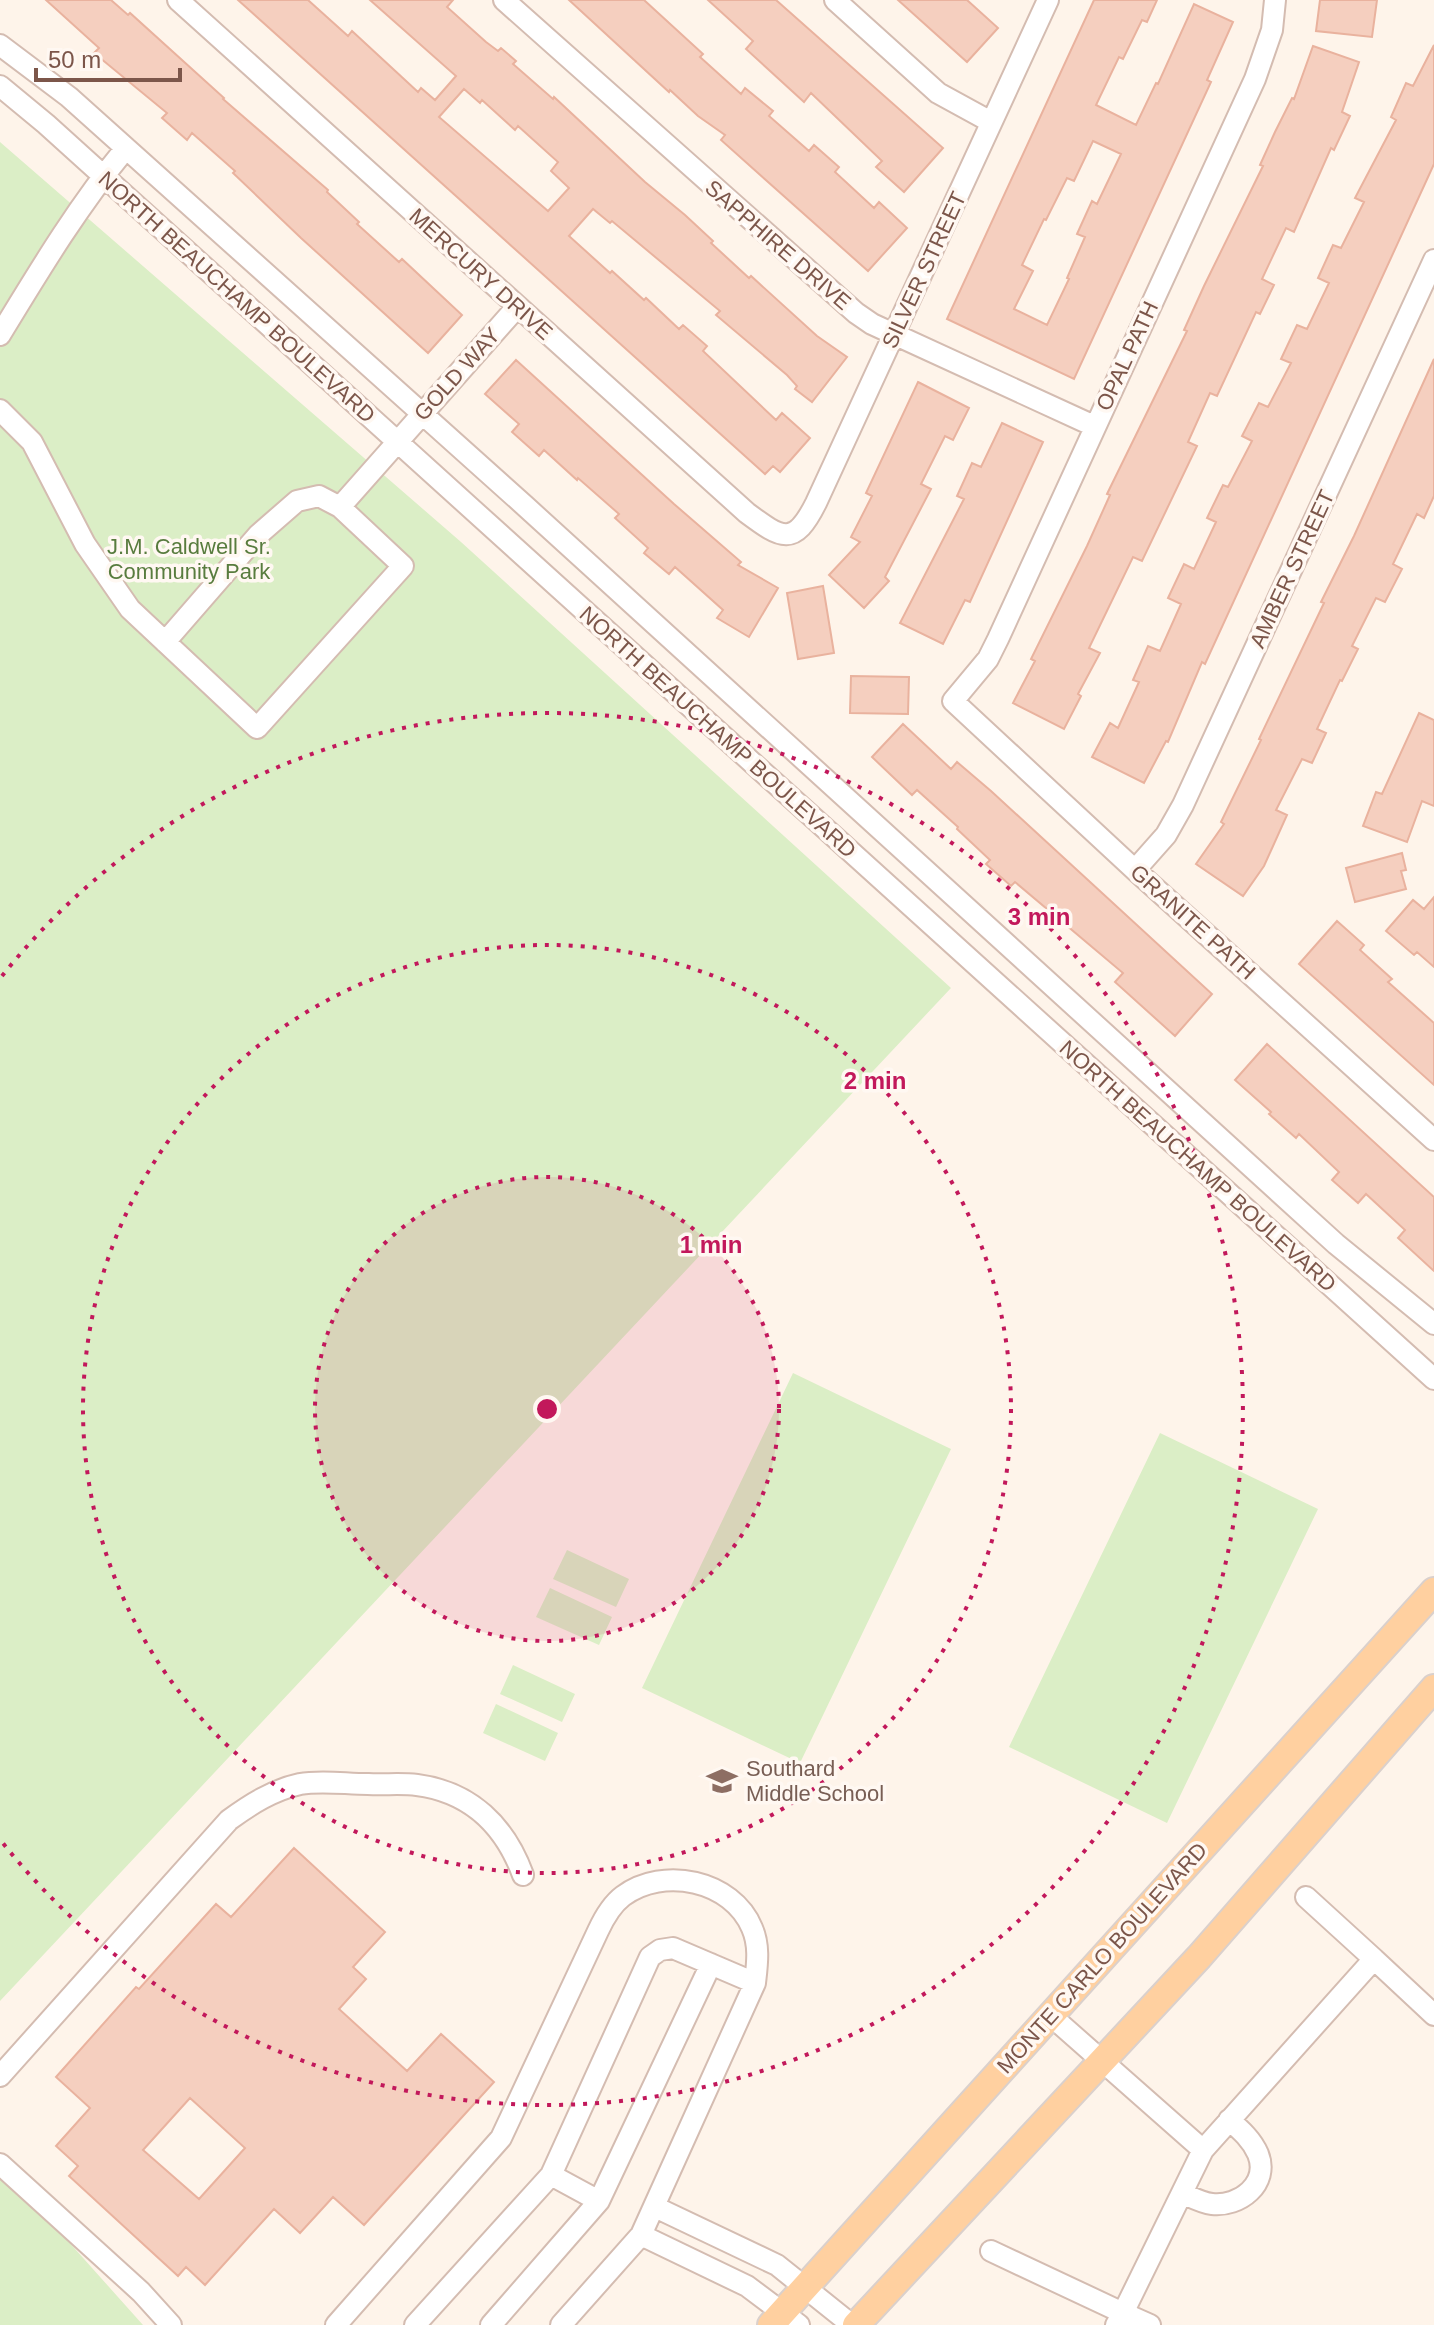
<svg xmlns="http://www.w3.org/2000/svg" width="1434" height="2325" font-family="Helvetica,sans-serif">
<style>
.green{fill:#dbeec6}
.building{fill:#f5cfbf;stroke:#e9b29e;stroke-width:2;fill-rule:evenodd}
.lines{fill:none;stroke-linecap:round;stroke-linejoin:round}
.minor-casing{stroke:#d4bcb1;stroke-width:24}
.major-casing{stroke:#dad0cc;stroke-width:30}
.minor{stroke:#fff;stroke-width:20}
.major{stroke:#ffd0a0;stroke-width:26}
.ring{fill:none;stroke:#c2185b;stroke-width:4;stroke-dasharray:4 8}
.labels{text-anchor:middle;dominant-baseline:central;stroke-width:7;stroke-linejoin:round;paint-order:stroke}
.street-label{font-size:22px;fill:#7c564a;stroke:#fff8f2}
.park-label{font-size:22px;fill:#587c3e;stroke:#fff8f2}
.education-label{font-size:22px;fill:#785e54;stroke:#fff8f2;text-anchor:start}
.centre{fill:#c2185b;stroke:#fff8f2;stroke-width:4}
.ring-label{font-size:24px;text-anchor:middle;font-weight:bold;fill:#c2185b;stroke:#fff8f2;stroke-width:7;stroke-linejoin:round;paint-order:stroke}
</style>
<rect width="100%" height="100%" fill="#fef4ea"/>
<path class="green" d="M 0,142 L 461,542 L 951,988 L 0,2001 Z
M 793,1373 L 951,1449 L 800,1763 L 642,1688 Z
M 1160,1433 L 1318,1509 L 1167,1823 L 1009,1747 Z
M 567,1550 L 629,1579 L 616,1607 L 553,1579 Z
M 550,1588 L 612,1617 L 599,1645 L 536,1617 Z
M 513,1665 L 575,1694 L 562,1722 L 500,1694 Z
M 496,1704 L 558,1733 L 545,1761 L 483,1733 Z
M 0,2165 L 143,2325 L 0,2325 Z"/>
<path class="building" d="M 46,0 L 111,0 L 128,15 L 130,13 L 224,98 L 223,99 L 328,190 L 327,192 L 359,222 L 357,224 L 399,262 L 402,259 L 462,315 L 428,353 L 301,238 L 233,173 L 235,171 L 192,133 L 187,140 L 162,118 L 167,113 L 94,53 L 99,48 Z
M 238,0 L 308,0 L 348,36 L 352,31 L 418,92 L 421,88 L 435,100 L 456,76 L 370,0 L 453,0 L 447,7 L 486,42 L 498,51 L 501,48 L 516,61 L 513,64 L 553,99 L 554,97 L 645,182 L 685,215 L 713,241 L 711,243 L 749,278 L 751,276 L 817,336 L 847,357 L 812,402 L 795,389 L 797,386 L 787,375 L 716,315 L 720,311 L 612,221 L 610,223 L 593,209 L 569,236 L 610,273 L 612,271 L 644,300 L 646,298 L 679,329 L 683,325 L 707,346 L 703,351 L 776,420 L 782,413 L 810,438 L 780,472 L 773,466 L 765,474 ZM 464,89 L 480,103 L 482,100 L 515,130 L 518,126 L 558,162 L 551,171 L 569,188 L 548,211 L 439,117 Z
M 569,0 L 644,0 L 703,54 L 700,57 L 741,94 L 745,88 L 773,111 L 769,116 L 809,151 L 814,145 L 839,167 L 835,172 L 874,208 L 879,202 L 907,228 L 868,271 L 721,140 L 725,135 L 698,116 L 670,90 L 669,92 Z
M 708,0 L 776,0 L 943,148 L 904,192 L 876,167 L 882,161 L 811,93 L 804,102 L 746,49 L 753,41 Z
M 898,0 L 967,0 L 998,28 L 967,62 Z
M 1094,0 L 1157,0 L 1147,22 L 1142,20 L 1123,59 L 1119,57 L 1096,105 L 1136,125 L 1156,83 L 1158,84 L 1194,4 L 1233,22 L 1207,80 L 1211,82 L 1074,379 L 947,319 ZM 1093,141 L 1121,154 L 1097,204 L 1092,201 L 1077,234 L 1085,237 L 1067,278 L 1069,279 L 1047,325 L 1014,309 L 1033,271 L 1022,265 L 1044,219 L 1046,220 L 1067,178 L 1074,181 Z
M 1320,0 L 1377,0 L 1372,37 L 1316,31 Z
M 1434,45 L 1434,164 L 1205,664 L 1202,662 L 1168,742 L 1166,741 L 1144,783 L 1092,757 L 1110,723 L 1118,728 L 1139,682 L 1133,680 L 1148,646 L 1160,651 L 1181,604 L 1168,598 L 1184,564 L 1194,569 L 1216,522 L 1207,518 L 1223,485 L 1228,487 L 1252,441 L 1242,436 L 1259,403 L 1268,407 L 1291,363 L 1281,359 L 1297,325 L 1307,329 L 1329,283 L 1318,278 L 1333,245 L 1341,248 L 1364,202 L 1355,198 L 1396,120 L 1391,117 L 1406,83 L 1413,86 Z
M 1313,46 L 1359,62 L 1342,112 L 1350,116 L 1334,150 L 1331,148 L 1294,232 L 1286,228 L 1262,279 L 1274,285 L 1260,314 L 1256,312 L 1217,396 L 1210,393 L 1188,442 L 1197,446 L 1142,561 L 1133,557 L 1089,648 L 1100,653 L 1078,694 L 1081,696 L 1064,729 L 1013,703 L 1035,661 L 1031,659 L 1087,546 L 1110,495 L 1107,494 L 1187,331 L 1184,330 L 1204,286 L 1263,166 L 1260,165 L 1275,132 L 1292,98 L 1294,99 Z
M 1434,359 L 1434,496 L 1424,518 L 1417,514 L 1393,564 L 1402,569 L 1385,602 L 1376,598 L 1352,646 L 1358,649 L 1342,681 L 1340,680 L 1317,729 L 1326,733 L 1312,763 L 1302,759 L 1276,810 L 1287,815 L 1264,866 L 1243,896 L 1196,864 L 1224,824 L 1221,822 L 1261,740 L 1259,739 L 1324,603 L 1321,602 L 1354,536 Z
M 516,360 L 674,504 L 741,562 L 738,565 L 778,588 L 749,637 L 717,618 L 723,610 L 675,567 L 669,574 L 644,553 L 648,548 L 615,518 L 619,514 L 578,478 L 577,480 L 544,450 L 539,456 L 512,432 L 519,424 L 485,394 Z
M 918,382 L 969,408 L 953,440 L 945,436 L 921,484 L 931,489 L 885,577 L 889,581 L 864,608 L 829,575 L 860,542 L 851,537 L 872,496 L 866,493 Z
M 1002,423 L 1043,442 L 970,602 L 965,600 L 943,644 L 900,623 L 964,499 L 957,496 L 972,463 L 981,467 Z
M 823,586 L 834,653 L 798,659 L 787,593 Z
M 851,676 L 909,677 L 908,714 L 850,713 Z
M 1419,713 L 1434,720 L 1434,806 L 1422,801 L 1407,842 L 1363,826 L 1376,792 L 1382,794 Z
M 903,724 L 951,769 L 957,762 L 991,791 L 1212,994 L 1175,1036 L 1115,982 L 1123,973 L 1015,882 L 1011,886 L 986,864 L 990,860 L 957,829 L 958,827 L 917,790 L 912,795 L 872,757 Z
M 1402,853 L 1406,870 L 1401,871 L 1406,889 L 1355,902 L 1346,868 Z
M 1434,897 L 1434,967 L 1417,952 L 1414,955 L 1386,931 L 1413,900 L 1424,909 Z
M 1337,921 L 1364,945 L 1360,950 L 1392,979 L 1388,982 L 1434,1023 L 1434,1085 L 1299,964 Z
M 1267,1044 L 1434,1197 L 1434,1271 L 1398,1238 L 1405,1230 L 1366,1194 L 1358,1203 L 1332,1180 L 1339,1172 L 1299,1134 L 1296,1138 L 1269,1114 L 1271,1112 L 1235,1080 Z
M 294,1848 L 385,1932 L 353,1967 L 366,1979 L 339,2009 L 407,2071 L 441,2034 L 494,2082 L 364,2225 L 333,2197 L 300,2233 L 274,2209 L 205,2285 L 186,2267 L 178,2276 L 69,2176 L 78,2166 L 56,2146 L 90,2108 L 56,2077 L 136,1987 L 139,1989 L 216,1904 L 231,1917 ZM 190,2098 L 245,2148 L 199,2199 L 143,2150 Z"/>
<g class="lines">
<g class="minor-casing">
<path id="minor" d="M 178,0 L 747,513 C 782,539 794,547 816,503 L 1048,0
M 504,0 L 856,313 L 872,324 L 1094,426
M 835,0 L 938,93 L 991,122
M 1275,0 L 1272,30 L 1255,79 L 998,639 L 988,659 L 953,701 L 1135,870 L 1434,1140
M 0,45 L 69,97 L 524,505 L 1336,1244 L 1434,1324
M 0,86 L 46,124 L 1434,1379
M 0,335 C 39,271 78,206 126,148
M 0,410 L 32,442 L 85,544 L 130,609 L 257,728 L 403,566 L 340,507 L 517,307
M 165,642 L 258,535 L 297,501 L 319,496 L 340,507
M 1135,870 L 1166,835 L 1183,805 L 1434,260
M 1306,1897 L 1374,1959
M 1050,2015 L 1203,2150
M 0,2076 L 229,1820 C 251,1804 273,1790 300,1784 C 321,1780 346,1784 368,1784 C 384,1785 401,1783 417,1785 C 471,1792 505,1826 523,1875
M 0,2164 L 141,2292 L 171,2325
M 551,2175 L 599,2201
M 1182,2193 C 1191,2197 1202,2203 1212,2204 C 1239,2207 1270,2184 1258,2154 C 1252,2140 1241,2130 1229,2120
M 655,2207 L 777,2265 L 852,2325
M 641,2235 L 747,2286 L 799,2325
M 991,2251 L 1123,2313 L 1116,2325
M 336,2325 L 501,2138 L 598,1931 C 604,1918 611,1905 623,1896 C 663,1866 732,1880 752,1928 C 760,1946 757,1965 755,1983 L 641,2235 L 561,2325
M 415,2325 L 551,2175 L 650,1957 L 660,1950 L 673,1948 L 755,1983
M 491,2325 L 599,2201 L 711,1964
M 1150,2325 L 1123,2313 L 1203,2150 L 1374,1959 L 1434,2015"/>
</g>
<g class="major-casing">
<path id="major" d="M 771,2325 L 1434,1591
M 856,2325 L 1199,1957 L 1434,1688"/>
</g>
<use href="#minor" class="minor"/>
<use href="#major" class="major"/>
</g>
<circle cx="547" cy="1409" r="232" fill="#c2185b" fill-opacity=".12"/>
<g class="ring">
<circle cx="547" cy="1409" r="232"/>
<circle cx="547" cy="1409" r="464"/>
<path d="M2 976A696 696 0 1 1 2 1842"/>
</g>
<defs>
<g id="school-bare" transform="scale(2.4)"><path d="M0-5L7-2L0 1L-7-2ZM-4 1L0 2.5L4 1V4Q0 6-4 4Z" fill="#8d6e63" stroke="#fff8f2" stroke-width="2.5" paint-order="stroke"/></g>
</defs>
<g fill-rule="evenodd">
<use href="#school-bare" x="722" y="1781"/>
</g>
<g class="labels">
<g class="street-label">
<text transform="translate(778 245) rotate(41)">SAPPHIRE DRIVE</text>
<text transform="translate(924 270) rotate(-65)">SILVER STREET</text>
<text transform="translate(481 274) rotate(42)">MERCURY DRIVE</text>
<text transform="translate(237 297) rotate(42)">NORTH BEAUCHAMP BOULEVARD</text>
<text transform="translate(1127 356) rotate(-65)">OPAL PATH</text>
<text transform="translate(457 374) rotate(-48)">GOLD WAY</text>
<text transform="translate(1292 569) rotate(-65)">AMBER STREET</text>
<text transform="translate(718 732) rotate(42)">NORTH BEAUCHAMP BOULEVARD</text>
<text transform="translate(1193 922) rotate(42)">GRANITE PATH</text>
<text transform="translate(1198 1166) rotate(42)">NORTH BEAUCHAMP BOULEVARD</text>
<text transform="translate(1102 1958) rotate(-48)">MONTE CARLO BOULEVARD</text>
</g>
<g class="park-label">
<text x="189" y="546">J.M. Caldwell Sr.<tspan x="189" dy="25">Community Park</tspan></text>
</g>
<g class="education-label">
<text x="746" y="1768">Southard<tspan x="746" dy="25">Middle School</tspan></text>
</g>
</g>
<circle cx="547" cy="1409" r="12" class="centre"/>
<g class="ring-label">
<text x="1039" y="925">3 min</text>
<text x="875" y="1089">2 min</text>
<text x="711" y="1253">1 min</text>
</g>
<path d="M36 68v12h144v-12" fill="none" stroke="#7c564a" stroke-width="4"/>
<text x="48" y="68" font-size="24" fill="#7c564a" stroke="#fff8f2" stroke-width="6" paint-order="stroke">50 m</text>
</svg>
